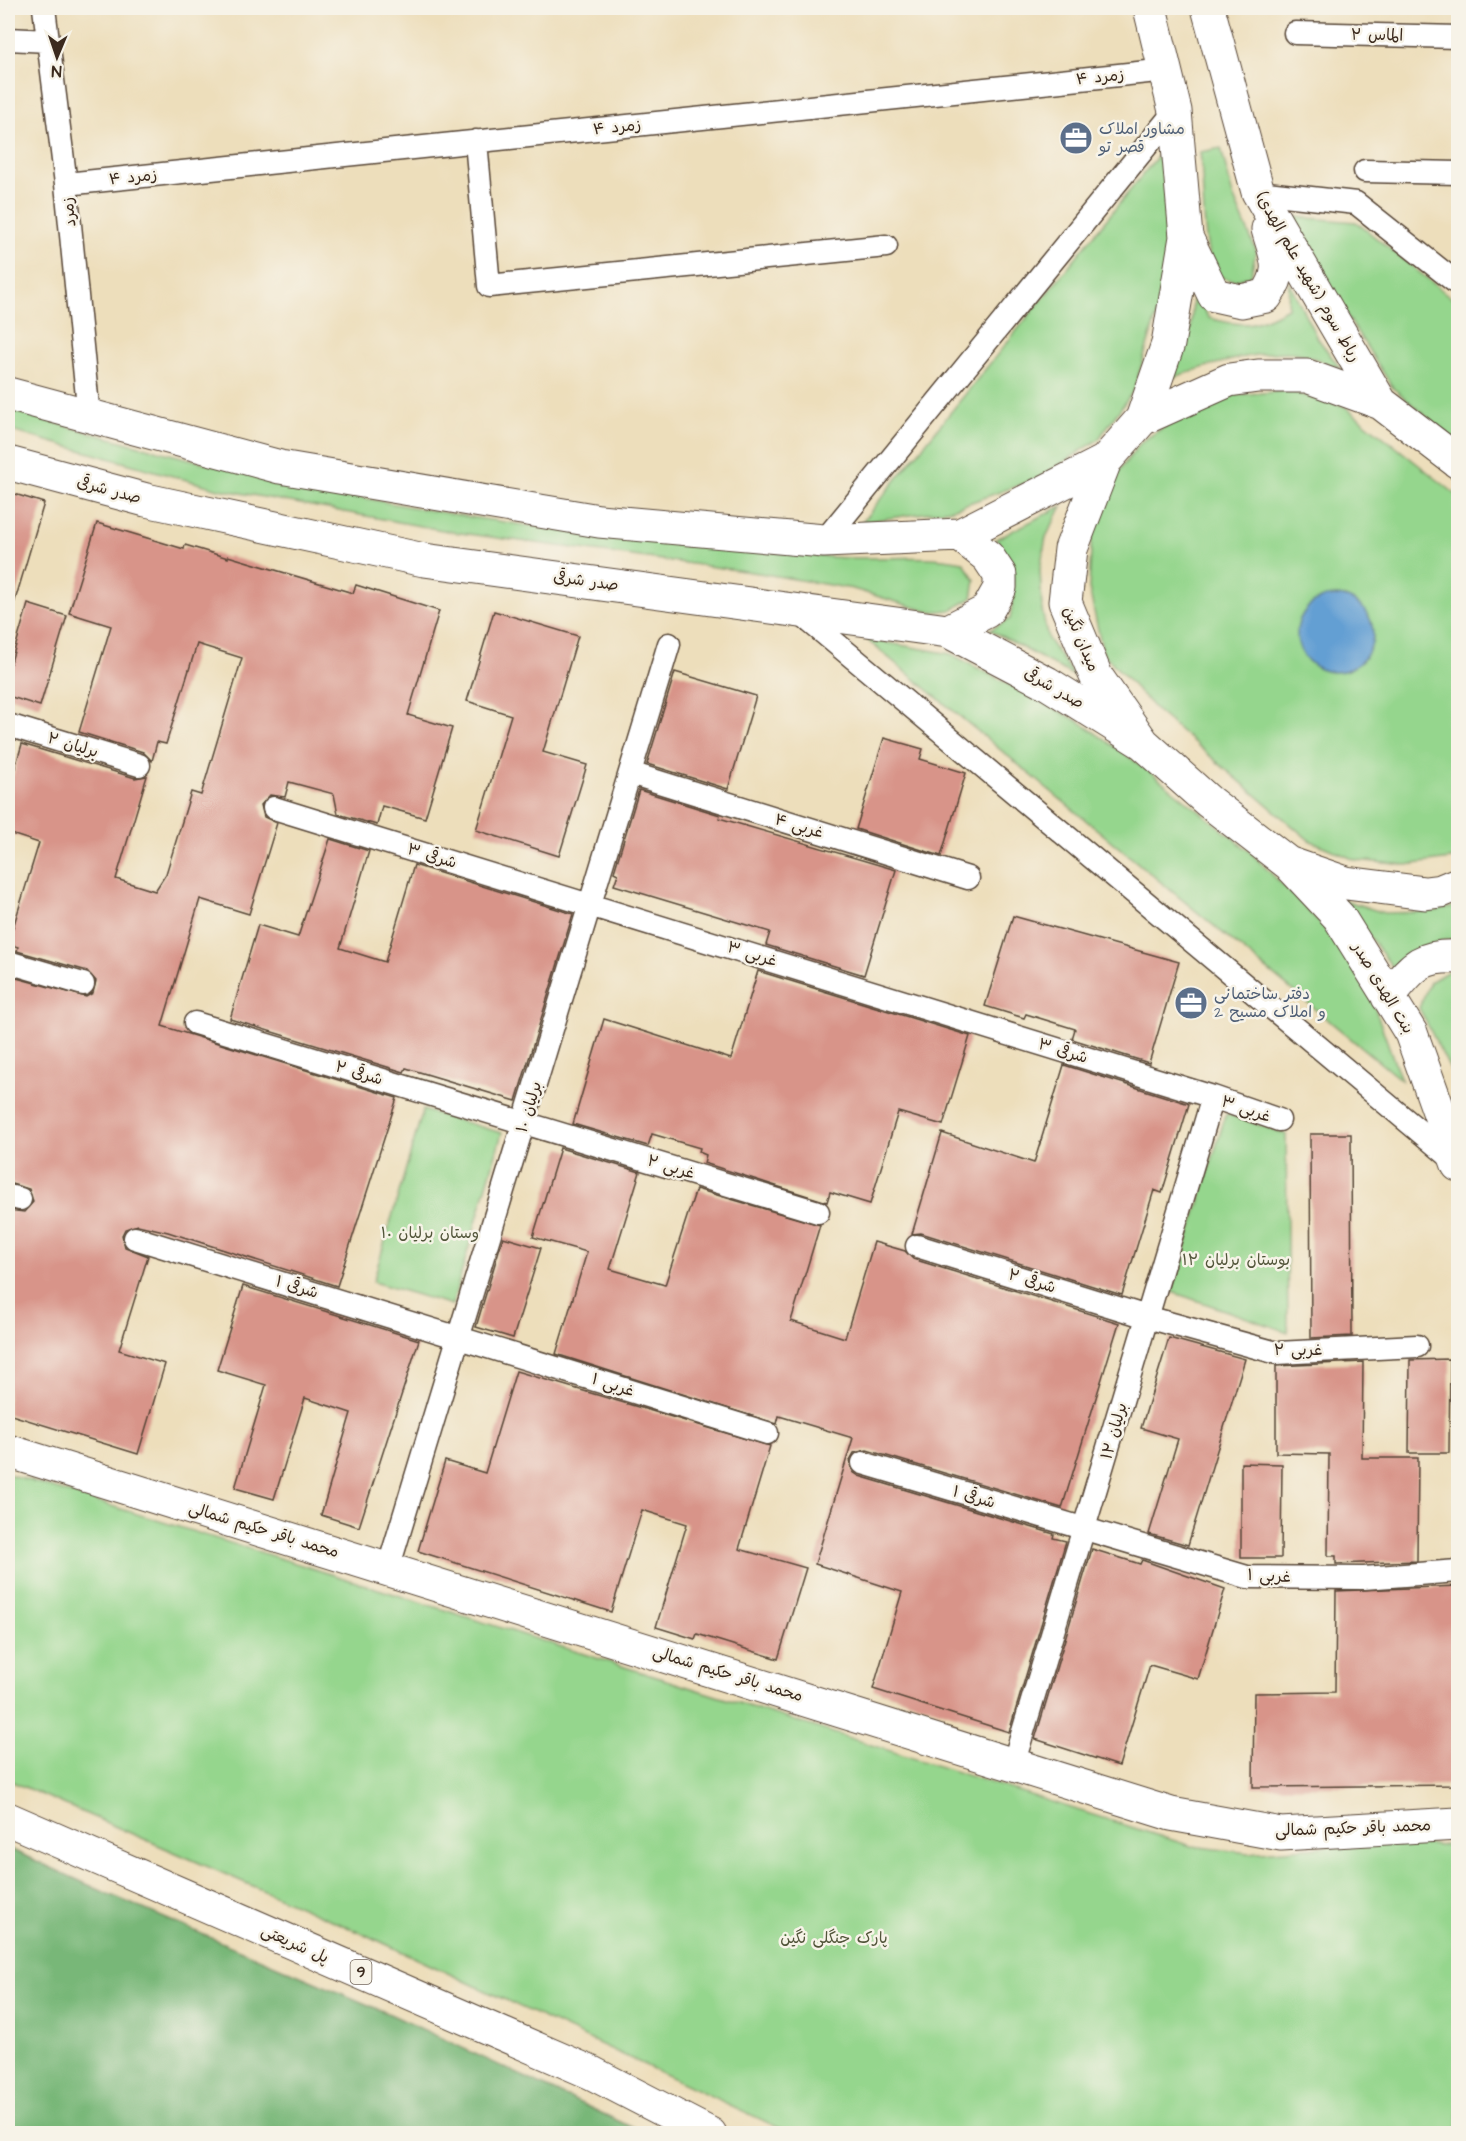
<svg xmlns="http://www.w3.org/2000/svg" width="1466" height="2141" font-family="'Architects Daughter','Playpen Sans Arabic',sans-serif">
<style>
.green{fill:#95d68d;stroke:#688056;stroke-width:1.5;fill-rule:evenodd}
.forest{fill:#78b778;stroke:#5a704b;stroke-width:1.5}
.water{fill:#649fd3;stroke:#506478;stroke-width:1.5}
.building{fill:#d89489}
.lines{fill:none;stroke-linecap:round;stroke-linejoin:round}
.street-casing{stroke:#564536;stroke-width:25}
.secondary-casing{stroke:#564536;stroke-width:35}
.primary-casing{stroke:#564536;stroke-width:35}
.street{stroke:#fff;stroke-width:22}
.secondary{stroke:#fff;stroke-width:33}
.primary{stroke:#fff;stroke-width:33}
.labels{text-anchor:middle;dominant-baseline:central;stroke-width:5;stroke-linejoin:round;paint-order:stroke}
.shield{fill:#f7f3e8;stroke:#73665b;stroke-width:1.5}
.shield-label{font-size:15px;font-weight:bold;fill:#3b2a1e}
.street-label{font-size:16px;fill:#3b2a1e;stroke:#f7f3e8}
.service-label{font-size:16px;fill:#4e5e75;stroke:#f7f3e8;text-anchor:start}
.park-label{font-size:16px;fill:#52553a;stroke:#f7f3e8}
</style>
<rect width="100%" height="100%" fill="#f7f3e8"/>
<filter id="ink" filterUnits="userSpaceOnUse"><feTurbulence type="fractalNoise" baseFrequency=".0167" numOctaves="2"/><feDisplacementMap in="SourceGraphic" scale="12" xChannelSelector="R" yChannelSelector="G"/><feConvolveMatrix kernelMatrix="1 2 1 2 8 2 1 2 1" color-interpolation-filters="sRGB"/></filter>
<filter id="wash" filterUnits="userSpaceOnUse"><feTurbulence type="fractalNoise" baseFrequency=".008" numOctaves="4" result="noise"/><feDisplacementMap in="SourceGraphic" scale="24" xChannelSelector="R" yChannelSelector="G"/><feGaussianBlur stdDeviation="1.35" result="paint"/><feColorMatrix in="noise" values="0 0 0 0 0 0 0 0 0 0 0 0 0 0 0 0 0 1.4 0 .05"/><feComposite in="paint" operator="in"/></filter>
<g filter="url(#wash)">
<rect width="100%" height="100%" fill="#eddebb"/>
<path class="green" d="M 1165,147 L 1169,237 L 1159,307 L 1134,390 L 1098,440 L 1039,478 L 952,509 L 862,522 Z
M 1221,148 L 1233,196 L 1256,250 L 1251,275 C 1237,283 1229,280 1214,275 C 1201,236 1205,193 1200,152 Z
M 1283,216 L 1356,222 L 1458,303 L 1458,443 L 1393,388 Z
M 1289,282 L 1316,336 L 1341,369 C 1329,364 1315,358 1302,354 C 1269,346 1203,367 1171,378 C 1191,343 1192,331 1193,291 L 1209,318 C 1245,328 1256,326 1288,308 Z
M 1287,391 L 1344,406 L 1458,496 L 1458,858 L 1406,865 L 1355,860 L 1309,840 L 1157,711 L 1103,653 L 1089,588 L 1092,532 L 1116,475 L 1141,442 L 1193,408 L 1234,395 ZM 1333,596 L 1346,597 L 1373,636 C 1369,660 1354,672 1330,672 L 1310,606 Z
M 8,409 C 189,463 377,508 565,530 C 654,540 743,550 832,557 C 876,561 920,553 963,562 L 975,580 L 972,598 L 951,610 L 930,612 L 853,589 L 759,573 L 453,532 L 219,489 L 8,430 Z
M 1062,506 L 1046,537 L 1040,569 L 1042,610 L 1048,639 L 1074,676 L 990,630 L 1010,619 C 1016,588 1016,565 996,539 Z
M 866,639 L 951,654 L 1080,722 L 1154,775 L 1249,851 L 1323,926 L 1368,989 L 1401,1080 Z
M 1341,899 L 1384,913 L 1430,912 L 1458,906 L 1458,938 C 1432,941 1413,951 1393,968 Z
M 1450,970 L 1458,974 L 1458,1085 L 1419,1008 L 1430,982 Z
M 423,1110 L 502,1133 L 452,1305 L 373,1282 Z
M 1226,1114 L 1286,1134 L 1288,1332 L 1172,1292 Z
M 8,1474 L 353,1581 L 1191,1846 L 1249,1853 L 1352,1844 L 1458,1845 L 1458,2133 L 790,2133 L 375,1939 L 8,1780 Z"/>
<path class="forest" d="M 8,1848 L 106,1893 L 392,2015 L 644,2133 L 8,2133 Z"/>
<path class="water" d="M1297 634a38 38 0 1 1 76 0a38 38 0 1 1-76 0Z"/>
<g id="blocks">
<path class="building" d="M 8,492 L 44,503 L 14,604 L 8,603 Z
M 97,523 L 184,549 L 185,545 L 228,558 L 228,556 L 353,593 L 356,585 L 439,611 L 408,715 L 452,728 L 425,818 L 382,806 L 377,825 L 338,814 L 334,794 L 289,782 L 285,797 L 270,795 L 261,805 L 264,817 L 277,823 L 249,914 L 200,899 L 162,1026 L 397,1098 L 337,1286 L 168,1232 L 138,1225 L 125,1229 L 122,1235 L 125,1247 L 148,1256 L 119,1350 L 165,1364 L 138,1454 L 8,1414 L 8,1210 L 24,1212 L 33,1202 L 29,1189 L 8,1183 L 8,981 L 9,976 L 86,997 L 93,993 L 96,981 L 87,971 L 17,951 L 18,947 L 8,944 L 39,843 L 8,833 L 8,792 L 22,744 L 135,778 L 147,776 L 116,879 L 155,891 L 166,874 L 191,792 L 201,795 L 242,658 L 197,644 L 166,744 L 157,742 L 152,761 L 143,752 L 79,732 L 111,626 L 69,613 Z
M 28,604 L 67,616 L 40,706 L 8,696 L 8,672 Z
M 494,611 L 578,636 L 543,752 L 587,765 L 559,856 L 476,830 L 511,715 L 467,701 Z
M 675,672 L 756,696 L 728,789 L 647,764 Z
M 884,738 L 923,749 L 920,759 L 966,773 L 941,856 L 856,829 Z
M 639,790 L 720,815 L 719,818 L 896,870 L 864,975 L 766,945 L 770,932 L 614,885 L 618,874 L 614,872 Z
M 330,839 L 369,851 L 340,948 L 385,962 L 414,865 L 573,914 L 516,1101 L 406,1068 L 404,1072 L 230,1019 L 258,925 L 298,937 Z
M 1013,916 L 1179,962 L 1149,1063 L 1072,1039 L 1075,1029 L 1026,1014 L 1024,1018 L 985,1006 Z
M 758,971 L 970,1036 L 943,1125 L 898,1112 L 870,1204 L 830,1192 L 827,1202 L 704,1163 L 706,1155 L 699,1152 L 700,1148 L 652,1134 L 648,1146 L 573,1124 L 604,1019 L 731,1059 Z
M 1064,1065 L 1189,1104 L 1162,1193 L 1154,1190 L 1122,1295 L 921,1233 L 912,1234 L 942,1133 L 1034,1163 Z
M 1310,1134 L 1351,1134 L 1352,1336 L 1311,1338 Z
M 560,1148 L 640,1172 L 610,1269 L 665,1285 L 696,1189 L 820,1225 L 791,1321 L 845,1338 L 874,1242 L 905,1251 L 913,1259 L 1119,1323 L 1062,1508 L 867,1450 L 854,1453 L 850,1460 L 853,1472 L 859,1476 L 1054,1534 L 1053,1538 L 1066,1541 L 1009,1732 L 873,1689 L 902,1592 L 815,1564 L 853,1438 L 779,1416 L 777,1424 L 556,1354 L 587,1252 L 533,1237 Z
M 503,1237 L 541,1248 L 513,1338 L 476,1327 Z
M 243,1286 L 419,1340 L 359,1527 L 321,1515 L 351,1413 L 305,1398 L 274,1499 L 235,1488 L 266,1385 L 217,1370 Z
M 1169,1338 L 1245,1359 L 1188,1545 L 1149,1534 L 1178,1439 L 1141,1428 Z
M 1450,1359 L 1449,1453 L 1409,1453 L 1410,1360 Z
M 1363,1362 L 1362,1458 L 1418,1458 L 1417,1561 L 1336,1564 L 1336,1556 L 1328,1556 L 1329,1454 L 1276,1453 L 1276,1366 Z
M 516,1371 L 770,1446 L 739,1549 L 806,1568 L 778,1659 L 697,1634 L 695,1639 L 656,1627 L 687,1524 L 642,1510 L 611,1612 L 418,1551 L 445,1461 L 485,1473 Z
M 1241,1463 L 1282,1464 L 1281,1558 L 1241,1558 Z
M 1092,1549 L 1140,1564 L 1142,1560 L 1225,1589 L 1198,1679 L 1150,1665 L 1119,1766 L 1035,1739 Z
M 1458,1586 L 1458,1785 L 1253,1787 L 1254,1693 L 1335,1692 L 1336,1591 Z"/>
</g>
</g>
<g filter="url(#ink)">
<use href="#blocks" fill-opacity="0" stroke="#564536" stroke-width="1.5"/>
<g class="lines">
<g class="street-casing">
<path id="street" d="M 44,8 L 66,184 L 89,417
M 1295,33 L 1458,37
M 8,39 L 48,41
M 476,141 L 489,286 L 886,246
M 1365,171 L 1458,173
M 66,184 L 1167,70
M 1258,192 L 1356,203 L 1458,284
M 824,541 L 1175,111
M 796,610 L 1455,1161
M 8,725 L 139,765
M 630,773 L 968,878
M 274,808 L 1213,1097 L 1279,1120
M 8,962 L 83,984
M 195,1023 L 818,1212
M 8,1196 L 20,1199
M 135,1238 L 767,1433
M 917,1246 L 1147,1317 L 1277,1353 L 1417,1346
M 863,1463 L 1247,1577 L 1364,1578 L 1458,1571
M 388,1569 L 669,644
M 1013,1765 L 1213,1097"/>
</g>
<g class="secondary-casing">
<path id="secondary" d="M 1208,8 L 1258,192 L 1381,403
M 1186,237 L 1214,295 L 1241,301 L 1266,296 C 1285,269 1276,258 1268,229
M 8,394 L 280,467 L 599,521 L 824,541 L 960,535 L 1105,461
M 1142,419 L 1168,344 L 1186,237 L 1175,111 L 1150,8
M 1458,462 L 1381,403 L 1307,376 L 1258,376 L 1229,380 L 1142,419 L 1105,461 L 1071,549 L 1065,602 L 1096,676 L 1143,743 L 1208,801 L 1288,863 L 1346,883 L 1425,893 L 1441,891 L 1458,884
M 8,463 L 146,500 L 424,560 L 948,631 L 1047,683 L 1143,743
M 948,631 L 987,611 L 1000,588 L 1000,575 L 988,557 L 960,535
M 1292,867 L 1339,917 L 1411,1033 L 1458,1165
M 1388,997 C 1412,968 1418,955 1458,957
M 8,1451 L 1171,1814 L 1281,1834 L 1458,1824"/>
</g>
<g class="primary-casing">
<path id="primary" d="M 8,1819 L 592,2073 L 710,2134"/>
</g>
<use href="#street" class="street"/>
<use href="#secondary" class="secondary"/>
<use href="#primary" class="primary"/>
</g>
</g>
<defs>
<g id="office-disc" transform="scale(1.725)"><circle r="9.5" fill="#5c6f8a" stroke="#f7f3e8"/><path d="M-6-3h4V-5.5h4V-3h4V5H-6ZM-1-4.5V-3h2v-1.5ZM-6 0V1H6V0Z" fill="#fff"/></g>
</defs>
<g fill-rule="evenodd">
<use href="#office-disc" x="1076" y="138"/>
<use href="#office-disc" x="1191" y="1003"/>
</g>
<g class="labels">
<rect class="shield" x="350.5" y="1960" width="21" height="24" rx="4.5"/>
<g class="shield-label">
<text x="361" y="1972">9</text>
</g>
<g class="street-label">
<text transform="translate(1377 35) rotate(1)">الماس ۲</text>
<text transform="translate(1100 77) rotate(-6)">زمرد ۴</text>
<text transform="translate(617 127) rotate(-6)">زمرد ۴</text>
<text transform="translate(133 177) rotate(-6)">زمرد ۴</text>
<text transform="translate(69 212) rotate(-96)">زمرد</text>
<text transform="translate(1308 277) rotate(60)">رباط سوم (شهید علم الهدی)</text>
<text transform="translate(109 490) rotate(15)">صدر شرقی</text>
<text transform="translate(586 581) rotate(8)">صدر شرقی</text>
<text transform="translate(1081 639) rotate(67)">میدان نگین</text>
<text transform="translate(1054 688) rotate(30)">صدر شرقی</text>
<text transform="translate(73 745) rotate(17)">برلیان ۲</text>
<text transform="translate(799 826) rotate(17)">۴ غربی</text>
<text transform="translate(432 856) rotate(17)">۳ شرقی</text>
<text transform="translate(752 954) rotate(17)">۳ غربی</text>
<text transform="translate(1383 988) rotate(59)">بنت الهدی صدر</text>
<text transform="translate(1063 1051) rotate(17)">۳ شرقی</text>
<text transform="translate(359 1073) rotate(17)">۲ شرقی</text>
<text transform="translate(529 1107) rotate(-73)">برلیان ۱۰</text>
<text transform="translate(1246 1109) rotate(19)">۳ غربی</text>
<text transform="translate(671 1167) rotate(17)">۲ غربی</text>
<text transform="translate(1032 1281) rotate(17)">۲ شرقی</text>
<text transform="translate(297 1287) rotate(17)">۱ شرقی</text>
<text x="1298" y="1350">۲ غربی</text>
<text transform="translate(613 1385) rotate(18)">۱ غربی</text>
<text transform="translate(1114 1431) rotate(-74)">برلیان ۱۲</text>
<text transform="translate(974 1497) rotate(17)">۱ شرقی</text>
<text transform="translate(264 1530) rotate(17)">محمد باقر حکیم شمالی</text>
<text transform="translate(1269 1576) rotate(3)">۱ غربی</text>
<text transform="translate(728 1674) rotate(17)">محمد باقر حکیم شمالی</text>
<text transform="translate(1353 1828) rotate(-2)">محمد باقر حکیم شمالی</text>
<text transform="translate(295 1944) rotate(24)">پل شریعتی</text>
</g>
<g class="service-label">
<text x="1099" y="129">مشاور املاک<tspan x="1099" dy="18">قصر تو</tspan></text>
<text x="1214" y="994">دفتر ساختمانی<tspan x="1214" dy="18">و املاک مسیح 2</tspan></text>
</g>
<g class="park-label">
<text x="430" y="1233">وستان برلیان ۱۰</text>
<text x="1236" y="1260">بوستان برلیان ۱۲</text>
<text x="834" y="1938">پارک جنگلی نگین</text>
</g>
</g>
<rect width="1466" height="2141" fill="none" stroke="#f7f3e8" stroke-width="30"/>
<g transform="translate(57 57) rotate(182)" stroke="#f7f3e8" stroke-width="4.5" paint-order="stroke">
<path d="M0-4.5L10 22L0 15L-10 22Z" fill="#3b2a1e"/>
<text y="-9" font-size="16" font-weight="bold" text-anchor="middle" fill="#3b2a1e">N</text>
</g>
</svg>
